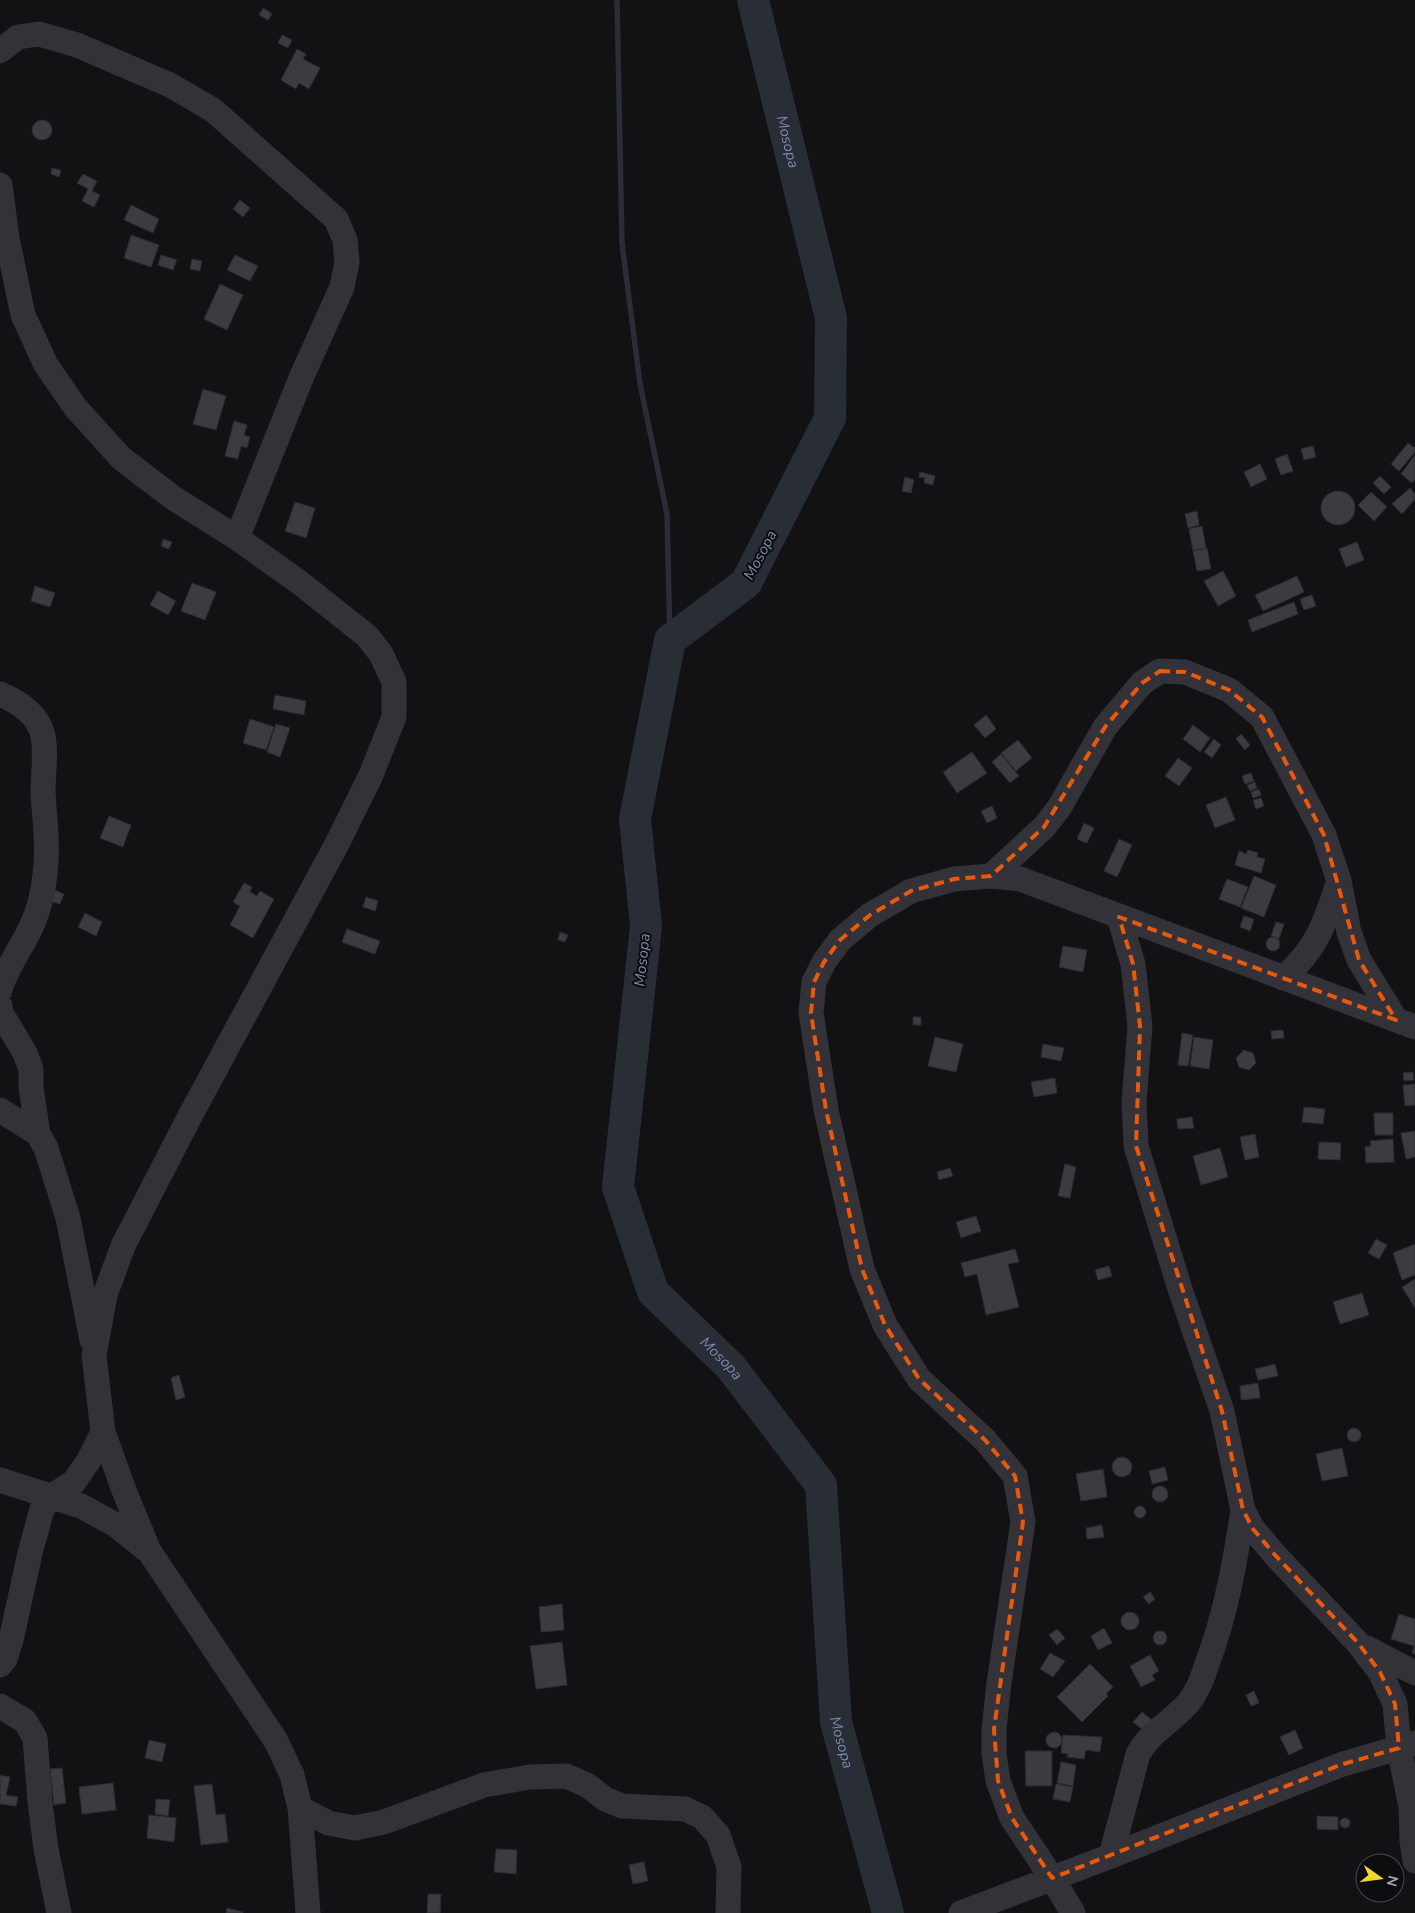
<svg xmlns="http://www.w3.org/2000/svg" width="1415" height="1913" font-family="'Nunito Sans',sans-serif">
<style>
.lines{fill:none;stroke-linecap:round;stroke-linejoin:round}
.stream{stroke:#282d36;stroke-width:5.5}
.river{stroke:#282d36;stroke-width:32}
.building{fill:#3c3b40;stroke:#2c2b2f}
.minor{stroke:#333238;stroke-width:25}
.marked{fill:none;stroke:#e8590c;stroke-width:4;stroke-dasharray:10 6;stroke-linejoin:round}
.labels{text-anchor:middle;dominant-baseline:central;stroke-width:4;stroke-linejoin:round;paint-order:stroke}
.water-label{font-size:15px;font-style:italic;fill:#798baf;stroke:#0d0c0e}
</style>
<rect width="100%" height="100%" fill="#121113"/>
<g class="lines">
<path class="stream" d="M 617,0 L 622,243 L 640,384 L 667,514 L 670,640"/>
<path class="river" id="s1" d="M 753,0 L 831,318 L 830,418 L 746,583 L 670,640 L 635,819 L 646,926 L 618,1187 L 653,1292 L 731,1367 L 821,1485 L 836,1722 L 888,1913"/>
</g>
<path class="building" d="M 263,8 L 272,14 L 268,20 L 259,15 Z
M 282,35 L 292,40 L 288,48 L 278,43 Z
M 297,49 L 306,54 L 303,59 L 320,68 L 309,89 L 299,83 L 296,89 L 281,80 Z
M32 130a10 10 0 1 1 20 0a10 10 0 1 1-20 0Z
M 52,168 L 61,170 L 59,177 L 51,174 Z
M 83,174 L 97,181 L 92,191 L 100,195 L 94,207 L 82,201 L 88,189 L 77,183 Z
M 240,200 L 250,208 L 243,217 L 233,209 Z
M 131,205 L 159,219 L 153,233 L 124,220 Z
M 131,235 L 159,245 L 151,267 L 124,258 Z
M 161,255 L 177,260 L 173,270 L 158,265 Z
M 235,255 L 258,266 L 250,281 L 227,270 Z
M 192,259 L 202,261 L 200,271 L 190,269 Z
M 220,284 L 243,295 L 227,330 L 204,319 Z
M 203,389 L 226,396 L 216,430 L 193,424 Z
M 234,421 L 247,425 L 244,435 L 250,437 L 247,448 L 241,446 L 238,459 L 225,456 Z
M 1408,443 L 1415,448 L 1415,452 L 1399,471 L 1391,464 Z
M 1313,446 L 1316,457 L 1304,460 L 1301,449 Z
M 1287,454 L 1293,471 L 1281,475 L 1275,459 Z
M 1415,455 L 1415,479 L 1412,483 L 1401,474 Z
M 1260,464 L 1267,479 L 1251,487 L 1244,472 Z
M 920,472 L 935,476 L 933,485 L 924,483 L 925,478 L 919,477 Z
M 1380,476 L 1391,487 L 1384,494 L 1373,483 Z
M 905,477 L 914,480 L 911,493 L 902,491 Z
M 1410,488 L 1415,494 L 1415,499 L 1402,514 L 1392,504 Z
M1321 508a17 17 0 1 1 34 0a17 17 0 1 1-34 0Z
M 1371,492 L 1387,507 L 1374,521 L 1358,505 Z
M 295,502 L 315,508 L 306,538 L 285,531 Z
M 1197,511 L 1199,525 L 1188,528 L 1185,514 Z
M 1202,526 L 1206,548 L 1193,551 L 1189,529 Z
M 163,539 L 172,542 L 169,549 L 161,546 Z
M 1357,542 L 1364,560 L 1346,567 L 1339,549 Z
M 1207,548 L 1211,569 L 1197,571 L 1193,551 Z
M 1223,571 L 1236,596 L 1218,606 L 1204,581 Z
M 1297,576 L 1304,592 L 1263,611 L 1255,595 Z
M 192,583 L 216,592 L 205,620 L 181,611 Z
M 35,586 L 55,593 L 50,607 L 31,601 Z
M 158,591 L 176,601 L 168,615 L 150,605 Z
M 1312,595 L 1316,606 L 1304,610 L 1300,599 Z
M 1294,602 L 1298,614 L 1252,632 L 1248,620 Z
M 275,695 L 306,701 L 304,715 L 273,709 Z
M 986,715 L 996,729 L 985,738 L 974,725 Z
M 250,719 L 274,727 L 266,750 L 243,743 Z
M 276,724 L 290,728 L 280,757 L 267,752 Z
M 1193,725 L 1210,738 L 1200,752 L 1183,739 Z
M 1241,734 L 1250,745 L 1245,750 L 1236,739 Z
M 1214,739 L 1221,745 L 1212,758 L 1204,752 Z
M 1018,740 L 1032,758 L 1016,771 L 1001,753 Z
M 972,752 L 987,773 L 957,793 L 943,772 Z
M 1001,754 L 1019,776 L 1010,783 L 992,762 Z
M 1178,758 L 1192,768 L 1179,786 L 1165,776 Z
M 1251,773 L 1254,781 L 1245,784 L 1242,776 Z
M 1255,782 L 1257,788 L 1250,791 L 1247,785 Z
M 1259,789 L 1261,795 L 1253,798 L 1251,792 Z
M 1226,797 L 1235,820 L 1215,828 L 1206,805 Z
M 1261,798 L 1264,806 L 1256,809 L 1253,800 Z
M 992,806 L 997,818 L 987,823 L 981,811 Z
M 109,816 L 131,825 L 123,847 L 100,838 Z
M 1084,823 L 1094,828 L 1087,843 L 1077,839 Z
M 1119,839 L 1132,845 L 1117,877 L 1104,871 Z
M 1248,850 L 1258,853 L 1257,857 L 1265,859 L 1261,873 L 1235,865 L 1239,851 L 1246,854 Z
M 1254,876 L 1276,885 L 1264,917 L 1241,908 Z
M 1227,879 L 1248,887 L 1240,907 L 1219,899 Z
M 244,883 L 252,887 L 250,892 L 257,896 L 260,891 L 274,899 L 253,938 L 230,925 L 240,906 L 233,902 Z
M 54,890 L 64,894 L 60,904 L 50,901 Z
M 366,897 L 378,901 L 375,911 L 363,907 Z
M 85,913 L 102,922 L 96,936 L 78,927 Z
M 1244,916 L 1254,919 L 1250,931 L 1240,927 Z
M 1276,922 L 1284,924 L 1279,939 L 1271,936 Z
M 347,929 L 380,941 L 375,954 L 342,942 Z
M 560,932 L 568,935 L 565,942 L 558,940 Z
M1266 944a7 7 0 1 1 14 0a7 7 0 1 1-14 0Z
M 1063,946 L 1087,950 L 1083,972 L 1059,967 Z
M 913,1017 L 921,1017 L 921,1025 L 913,1025 Z
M 1283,1030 L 1284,1038 L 1272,1039 L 1271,1031 Z
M 1182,1033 L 1193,1035 L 1188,1066 L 1178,1065 Z
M 935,1037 L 963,1044 L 956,1072 L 928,1066 Z
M 1194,1037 L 1213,1040 L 1209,1069 L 1190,1066 Z
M 1043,1044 L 1064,1048 L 1061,1061 L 1041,1057 Z
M 1244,1050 L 1253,1053 L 1256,1063 L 1249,1070 L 1239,1067 L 1236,1058 Z
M 1413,1072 L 1414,1080 L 1404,1081 L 1403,1073 Z
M 1055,1078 L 1057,1093 L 1034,1097 L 1031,1082 Z
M 1415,1084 L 1415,1105 L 1405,1106 L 1403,1085 Z
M 1304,1107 L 1325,1109 L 1323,1124 L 1302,1122 Z
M 1374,1113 L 1393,1113 L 1393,1135 L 1375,1135 Z
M 1192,1117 L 1194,1128 L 1178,1129 L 1177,1119 Z
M 1415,1131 L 1415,1157 L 1406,1159 L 1401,1133 Z
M 1255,1134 L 1259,1157 L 1245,1160 L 1240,1137 Z
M 1393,1139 L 1394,1162 L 1366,1163 L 1365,1147 L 1371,1146 L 1370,1141 Z
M 1319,1142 L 1341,1143 L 1340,1160 L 1318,1159 Z
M 1220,1148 L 1228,1177 L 1201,1185 L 1193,1156 Z
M 1065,1164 L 1076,1167 L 1070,1198 L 1058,1196 Z
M 950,1168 L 953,1176 L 939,1180 L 937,1172 Z
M 976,1216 L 981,1231 L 961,1238 L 956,1222 Z
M 1376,1239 L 1387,1245 L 1379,1259 L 1368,1253 Z
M 1415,1244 L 1415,1275 L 1402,1280 L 1393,1253 Z
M 1015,1249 L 1019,1262 L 1008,1264 L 1019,1307 L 986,1315 L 977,1274 L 965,1277 L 961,1263 Z
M 1109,1266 L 1112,1276 L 1098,1280 L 1095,1270 Z
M 1415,1279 L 1415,1308 L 1402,1287 Z
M 1362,1293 L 1369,1315 L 1340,1324 L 1333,1302 Z
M 1275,1364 L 1278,1376 L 1258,1380 L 1255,1369 Z
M 179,1375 L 185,1397 L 176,1400 L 171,1378 Z
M 1258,1383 L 1260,1398 L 1241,1400 L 1240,1386 Z
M1347 1435a7 7 0 1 1 14 0a7 7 0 1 1-14 0Z
M 1342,1448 L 1348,1476 L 1322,1481 L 1316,1454 Z
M1112 1467a10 10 0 1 1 20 0a10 10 0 1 1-20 0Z
M 1165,1467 L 1168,1480 L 1152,1484 L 1149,1471 Z
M 1103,1469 L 1107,1497 L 1081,1501 L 1076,1474 Z
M1152 1494a8 8 0 1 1 16 0a8 8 0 1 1-16 0Z
M1134 1512a6 6 0 1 1 12 0a6 6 0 1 1-12 0Z
M 1102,1525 L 1104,1537 L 1087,1539 L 1086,1528 Z
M 1150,1592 L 1155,1599 L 1149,1604 L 1143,1597 Z
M 562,1604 L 564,1630 L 541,1632 L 539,1607 Z
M1121 1621a9 9 0 1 1 18 0a9 9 0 1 1-18 0Z
M 1399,1614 L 1415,1619 L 1415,1654 L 1412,1653 L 1414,1646 L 1391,1639 Z
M 1104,1628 L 1112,1643 L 1098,1650 L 1091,1636 Z
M 1057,1629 L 1065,1638 L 1057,1645 L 1049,1635 Z
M1153 1638a7 7 0 1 1 14 0a7 7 0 1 1-14 0Z
M 562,1642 L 567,1685 L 536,1689 L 530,1646 Z
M 1050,1653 L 1065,1661 L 1053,1677 L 1040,1669 Z
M 1150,1655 L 1159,1671 L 1152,1675 L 1155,1680 L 1141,1687 L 1130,1666 Z
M 1090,1664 L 1113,1687 L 1106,1694 L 1108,1696 L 1082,1722 L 1057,1697 Z
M 1254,1691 L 1259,1703 L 1251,1706 L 1246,1695 Z
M 1142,1712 L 1152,1720 L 1143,1730 L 1133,1722 Z
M 1295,1730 L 1303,1748 L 1289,1755 L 1280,1737 Z
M1046 1740a8 8 0 1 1 16 0a8 8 0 1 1-16 0Z
M 1063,1735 L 1102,1737 L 1100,1752 L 1086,1750 L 1084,1759 L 1067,1757 L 1068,1754 L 1061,1753 Z
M 149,1740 L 166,1744 L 162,1762 L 145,1758 Z
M 1025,1751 L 1052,1751 L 1052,1786 L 1026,1786 Z
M 1061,1762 L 1076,1765 L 1073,1786 L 1057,1783 Z
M 62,1768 L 66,1803 L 54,1805 L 50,1769 Z
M 0,1775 L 10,1777 L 6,1795 L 18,1797 L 16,1806 L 0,1804 Z
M 113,1783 L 116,1810 L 82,1814 L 79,1787 Z
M 212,1784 L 216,1815 L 225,1814 L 228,1842 L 201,1845 L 194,1786 Z
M 1056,1784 L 1073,1787 L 1070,1802 L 1053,1799 Z
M 156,1799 L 170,1800 L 168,1816 L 155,1814 Z
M 149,1815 L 176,1818 L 174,1842 L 147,1838 Z
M 1317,1816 L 1338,1817 L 1338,1830 L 1317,1829 Z
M1340 1823a5 5 0 1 1 10 0a5 5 0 1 1-10 0Z
M 496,1849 L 517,1850 L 516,1874 L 494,1872 Z
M 644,1862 L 648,1881 L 633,1884 L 629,1865 Z
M 428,1894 L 441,1894 L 440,1913 L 427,1913 Z
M 227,1908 L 243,1912 L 243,1913 L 226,1913 Z"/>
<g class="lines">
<path class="minor" d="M 0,51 L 18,37 L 39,34 L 77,45 L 170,85 L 213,110 L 336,219 L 345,240 L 347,262 L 342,287 L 301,378 L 237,538
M 0,185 L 7,238 L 23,315 L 46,365 L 75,407 L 121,458 L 172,497 L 237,538 L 299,582 L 367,636 L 381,654 L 394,682 L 394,717 L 371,775 L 338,842 L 190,1116 L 123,1246 L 105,1295 L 94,1355 L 103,1432 L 125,1493 L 149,1551 L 276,1741 L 292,1775 L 300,1808 L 308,1913
M 0,694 C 16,701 32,710 40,727 C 48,742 43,773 43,791 C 44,815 48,839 46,863 C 45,880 42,899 36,915 C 27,942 7,964 0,990
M 991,876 L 1044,827 L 1059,808 L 1105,727 L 1142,683 L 1160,671 L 1185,672 L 1229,690 L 1262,717 L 1324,835 L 1339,881 L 1349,932 L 1359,960 L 1396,1020
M 1119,917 L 1133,964 L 1140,1026 L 1134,1102 L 1136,1146 L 1180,1289 L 1222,1411 L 1243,1510 L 1253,1529 L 1275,1555 L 1358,1643 L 1380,1672 L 1395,1704 L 1399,1748 L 1411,1807 L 1412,1841 L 1415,1861
M 1283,978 C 1316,950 1325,924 1338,883
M 0,1006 L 1,1013 L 25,1053 L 31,1069 L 31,1087 L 38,1134 L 46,1148 L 68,1218 L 92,1340
M 0,1110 L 38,1134
M 0,1480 L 81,1506 L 116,1525 L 147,1550
M 1367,1648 L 1415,1673
M 0,1665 L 5,1659 L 11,1640 L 30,1553 L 42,1509 L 52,1496 L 74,1482 L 89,1460 L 103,1432
M 0,1706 L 25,1721 L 35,1738 L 40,1802 L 46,1849 L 59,1913
M 300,1808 L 328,1823 L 355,1828 L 384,1822 L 484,1785 L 530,1777 L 566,1776 L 587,1785 L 605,1799 L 622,1806 L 685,1809 L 702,1817 L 718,1835 L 729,1867 L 728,1913
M 1111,1856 L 1138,1754 C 1152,1730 1173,1721 1189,1702 C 1198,1691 1203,1677 1207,1664 C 1226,1614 1235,1562 1243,1510
M 961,1913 L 1111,1856 L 1340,1765 L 1415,1743
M 1073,1913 L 1052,1878 L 1012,1818 L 998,1781 L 994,1754 L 994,1729 L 999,1683 L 1023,1522 L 1015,1476 L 985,1440 L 919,1379 L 885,1325 L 862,1269 L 826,1110 L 811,1013 L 814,982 L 824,962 L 840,940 L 870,915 L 911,891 L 954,879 L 991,876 L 1020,879 L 1415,1027"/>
</g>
<path class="marked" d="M 1160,671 L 1185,672 L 1229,690 L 1262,717 L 1324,835 L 1359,960 L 1396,1020 L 1119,917 L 1133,964 L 1140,1026 L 1136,1146 L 1222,1411 L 1243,1510 L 1253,1529 L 1275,1555 L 1358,1643 L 1380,1672 L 1395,1704 L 1399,1748 L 1340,1765 L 1052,1878 L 1012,1818 L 998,1781 L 994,1729 L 1023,1522 L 1015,1476 L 985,1440 L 919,1379 L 885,1325 L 862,1269 L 826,1110 L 811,1013 L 814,982 L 824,962 L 840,940 L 870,915 L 911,891 L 954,879 L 991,876 L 1044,827 L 1105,727 L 1142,683 Z"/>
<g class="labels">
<g class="water-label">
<text stroke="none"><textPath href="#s1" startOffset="146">Mosopa</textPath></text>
<text transform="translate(760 555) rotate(-62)">Mosopa</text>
<text transform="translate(642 960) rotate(-84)">Mosopa</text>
<text stroke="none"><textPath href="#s1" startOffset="1466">Mosopa</textPath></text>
<text stroke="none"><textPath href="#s1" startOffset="1886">Mosopa</textPath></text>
</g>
</g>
<g transform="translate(1380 1878) rotate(104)"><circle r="24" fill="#0d0c0e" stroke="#494950"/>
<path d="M0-4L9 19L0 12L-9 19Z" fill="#f0d52d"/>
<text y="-8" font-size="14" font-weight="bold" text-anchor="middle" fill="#a3a5b4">N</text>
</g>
</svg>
